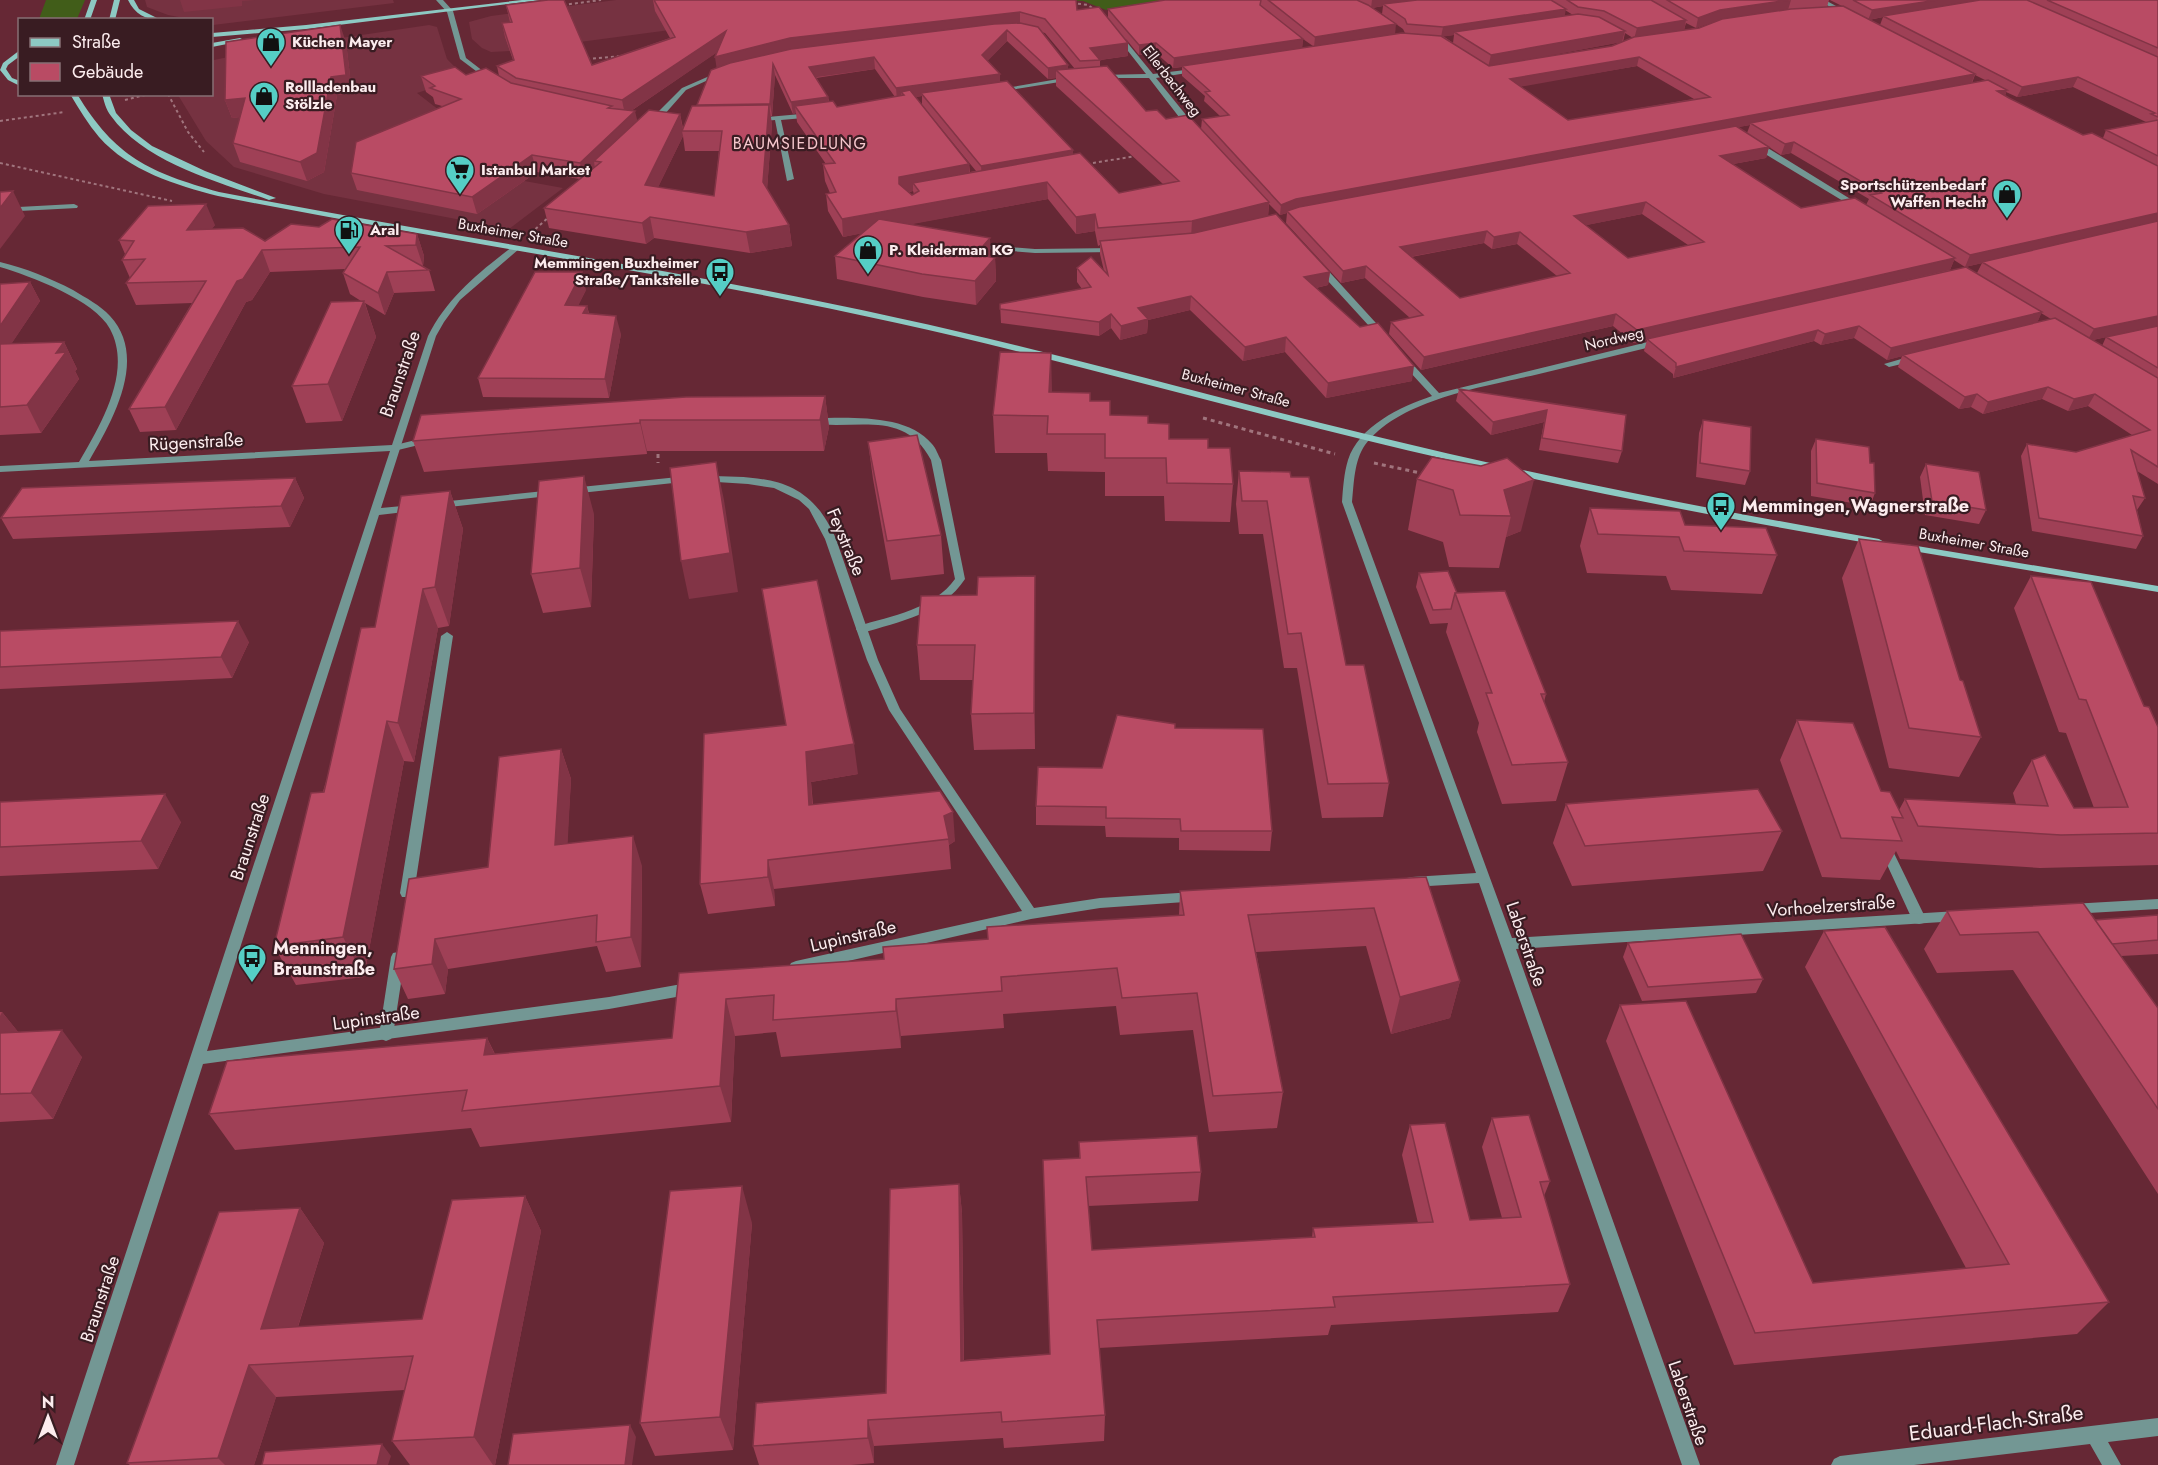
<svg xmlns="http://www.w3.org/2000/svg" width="2158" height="1465" font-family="Jost,sans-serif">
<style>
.built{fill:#763241}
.green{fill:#415d19}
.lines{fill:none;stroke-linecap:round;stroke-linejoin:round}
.path-far1{stroke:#a0747d;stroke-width:2;stroke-dasharray:3 3;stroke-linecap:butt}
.path{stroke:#a0747d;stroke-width:3;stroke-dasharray:4 4;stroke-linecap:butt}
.lane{fill:#739794;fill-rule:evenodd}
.street{fill:#739794;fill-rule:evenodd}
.secondary{fill:#8dc9c3;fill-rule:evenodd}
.wall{fill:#9f4056;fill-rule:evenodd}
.shaded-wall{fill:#823446}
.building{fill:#b94b64;stroke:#823446;stroke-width:1.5;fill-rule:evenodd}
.labels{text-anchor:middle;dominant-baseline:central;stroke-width:4.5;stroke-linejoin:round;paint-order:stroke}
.far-poi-label{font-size:15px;font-weight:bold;fill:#fcecee;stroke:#391c22;text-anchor:start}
.far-street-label{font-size:15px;fill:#fcecee;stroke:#391c22}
.far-neighbourhood-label{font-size:16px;letter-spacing:1.5px;fill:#f7c8ce;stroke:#391c22}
.street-label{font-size:18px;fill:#fcecee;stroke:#391c22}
.poi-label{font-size:18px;font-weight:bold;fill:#fcecee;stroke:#391c22;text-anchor:start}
.near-street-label{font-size:21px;fill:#fcecee;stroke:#391c22}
</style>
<rect width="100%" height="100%" fill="#662835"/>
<path class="built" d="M 145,0 L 393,0 L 394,3 L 213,25 L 212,20 L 189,19 L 168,15 L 147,7 Z
M 616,0 L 895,0 L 512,51 L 491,52 L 482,48 L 472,39 L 469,22 L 491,16 Z
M 429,25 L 437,27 L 447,59 L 458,70 L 460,79 L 417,93 L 448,117 L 486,174 L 563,188 L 509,229 L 324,194 L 234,167 L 206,141 L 178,95 L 212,94 L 212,61 L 214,60 L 267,49 Z"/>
<path class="green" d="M 46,0 L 85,0 L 77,19 L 39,19 Z
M 1062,0 L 1176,0 L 1106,10 L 1083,1 Z"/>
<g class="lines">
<path class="path-far1" d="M 1072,3 L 1088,5 L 1095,10
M 563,5 L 601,0
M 587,59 L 621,56
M 168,94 L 188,132 L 204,152
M 125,100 L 149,94
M 0,121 L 65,112
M 0,163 L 172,201
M 1093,163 L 1136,156
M 531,233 L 550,216"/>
<path class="path" d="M 1203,418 L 1335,454
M 658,446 L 658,463
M 1374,463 L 1425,474"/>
<path class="lane" d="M 74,204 L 78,206 L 77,208 L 0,212 L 0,208 Z
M 1915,355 L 1920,358 L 1918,360 L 1889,367 L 1884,364 Z
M 813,418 C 848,418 907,413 932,444 C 936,448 938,455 941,460 L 965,579 C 943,613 899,622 862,633 L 858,632 L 856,629 L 858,626 C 891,616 934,609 955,579 L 931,460 C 904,408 855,431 810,423 L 808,421 Z
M 428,437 L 433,440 L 431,442 L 394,451 L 389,448 L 391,446 Z
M 447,632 L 453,636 L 414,893 L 412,897 L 402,897 L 400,893 L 441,636 Z
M 1884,840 L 1889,842 L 1890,845 L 1926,919 L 1924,923 L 1919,924 L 1914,923 L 1912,919 L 1878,845 L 1879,842 Z
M 398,952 L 403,953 L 405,957 L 393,1035 L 391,1039 L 386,1041 L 381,1039 L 379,1035 L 391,957 L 393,953 Z"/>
<path class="street" d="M 436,0 L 443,0 L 453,11 L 466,58 L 492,78 L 492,80 L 488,80 L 460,59 L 447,12 Z
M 1817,0 L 1825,0 L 1849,13 L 1844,14 Z
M 1117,35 L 1121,35 L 1153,74 L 1201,68 L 1202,69 L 1199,71 L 1156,78 L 1195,126 L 1195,130 L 1189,130 L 1149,78 L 1098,78 L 1098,76 L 1100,75 L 1146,74 L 1117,37 Z
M 721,71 L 726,72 L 686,90 L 656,124 L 650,124 L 650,120 L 682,88 Z
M 1070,77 L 1073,79 L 1072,80 L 998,92 L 995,90 Z
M 812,113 L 816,115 L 815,117 L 781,120 L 794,179 L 787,181 L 775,120 L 755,122 L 751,120 L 755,118 Z
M 1752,142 L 1758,142 L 1865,208 L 1858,210 L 1752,146 Z
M 972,244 L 1035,249 L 1116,248 L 1120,250 L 1116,252 L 1035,253 L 975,248 L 971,246 Z
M 512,247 L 519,249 L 460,300 L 444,322 L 436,336 L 381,508 L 413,505 L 418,508 L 413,511 L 379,515 L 207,1051 L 609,997 L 693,982 L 698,984 L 700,988 L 698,992 L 693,994 L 609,1009 L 203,1064 L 74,1465 L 56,1465 L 390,451 L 0,472 L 0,466 L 79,462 C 100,425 133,372 110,329 C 95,300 30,276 0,267 L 0,262 C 25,268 50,278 73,290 C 86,298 100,305 110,316 C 149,358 112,421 89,461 L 392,445 L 428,336 C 447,298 478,273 512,247 Z
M 1317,265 L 1323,265 L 1386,334 L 1386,338 L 1380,338 L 1317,269 Z
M 1660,339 L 1664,342 L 1663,344 C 1622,354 1580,364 1539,374 C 1487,386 1399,399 1365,445 C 1354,461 1354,483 1352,502 L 1512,938 L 1958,911 L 1963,912 L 1965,916 L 1963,920 L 1958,921 L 1516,949 L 1700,1465 L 1682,1465 L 1479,883 L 1412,887 L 1407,886 L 1405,882 L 1407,878 L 1412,877 L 1476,873 L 1342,502 C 1343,488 1344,473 1348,460 C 1359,426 1400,407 1432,396 L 1399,360 L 1399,356 L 1405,356 L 1439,393 Z
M 688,476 L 692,477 L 692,481 L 571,494 L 566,491 L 571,488 Z
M 705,476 C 766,477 809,476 836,539 L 878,660 L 900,709 L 1034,908 L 1100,898 L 1194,892 L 1199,893 L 1201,897 L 1199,901 L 1100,908 L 1031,919 L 796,973 L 791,971 L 789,967 L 791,963 L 796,961 L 1022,911 L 889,710 L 867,660 L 825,539 L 809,509 L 799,500 L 774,488 L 748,484 L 701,481 L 701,477 Z
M 554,490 L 559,493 L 558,495 L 440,508 L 435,505 L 440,502 Z
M 2158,899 L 2158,909 L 2071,914 L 2066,913 L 2064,909 L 2066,905 L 2071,904 Z
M 2158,1418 L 2158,1436 L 2108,1442 L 2121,1465 L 2102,1465 L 2090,1444 L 1914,1465 L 1831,1465 L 1834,1459 L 1840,1456 Z"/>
<path class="secondary" d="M 91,0 L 97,0 L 90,20 L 84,20 Z
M 114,0 L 120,0 L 115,20 L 109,20 Z
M 128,0 L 134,0 L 139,9 L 161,20 C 145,20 135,14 128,0 Z
M 522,0 L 541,0 L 306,29 L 212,37 L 212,33 L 306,25 Z
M 240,38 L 242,39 L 242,41 L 212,47 L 212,43 Z
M 20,50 L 20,56 L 8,65 L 6,69 L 12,78 L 20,81 L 20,86 L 8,80 L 0,70 L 3,63 Z
M 70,94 L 77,94 C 116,158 149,172 219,192 C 445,236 673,268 898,318 C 1056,352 1212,397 1370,435 C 1538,476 1708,509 1879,539 L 1884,542 L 1879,545 C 1708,516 1538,482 1369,441 C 1212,403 1056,358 897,323 C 672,273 444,241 218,196 C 176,185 129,171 99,137 C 88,124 79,109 70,94 Z
M 102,94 L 109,94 L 116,113 L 131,130 L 152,146 L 205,171 L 276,198 L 269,200 C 218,182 144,162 111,116 C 106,110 104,101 102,94 Z
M 1905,544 L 2158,586 L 2158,592 L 1901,549 L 1900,547 L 1901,545 Z"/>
</g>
<path class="wall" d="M 653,0 L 1076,0 L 1077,10 L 1108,18 L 1108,9 L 1165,0 L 1829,0 L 1827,7 L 1842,6 L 1830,0 L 2158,0 L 2158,484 L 2137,471 L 2145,498 L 2137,510 L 2143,536 L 2136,549 L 2032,531 L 2021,456 L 2027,444 L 2076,452 L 2132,435 L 2088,406 L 2068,411 L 2042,399 L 1983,414 L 1971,407 L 1959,409 L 1898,367 L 1902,356 L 1887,360 L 1854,338 L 1821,345 L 1814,341 L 1673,378 L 1673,374 L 1644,351 L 1647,340 L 1634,343 L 1613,326 L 1421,370 L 1389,334 L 1391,322 L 1410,318 L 1365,278 L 1341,283 L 1286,223 L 1287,213 L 1280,215 L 1269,204 L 1268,216 L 1330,272 L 1328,285 L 1316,288 L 1412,381 L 1326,398 L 1285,352 L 1243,361 L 1190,310 L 1148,320 L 1147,333 L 1120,340 L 1111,328 L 1099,336 L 1001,323 L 1000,304 L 1082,289 L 1077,282 L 1077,268 L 1104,271 L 1100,254 L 1100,245 L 1098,246 L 1095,231 L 1076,234 L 1048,199 L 910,224 L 991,257 L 995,258 L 996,281 L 976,305 L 923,297 L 837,279 L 835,256 L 862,233 L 843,237 L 828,211 L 826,194 L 830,193 L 825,181 L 823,164 L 826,164 L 797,122 L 796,113 L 793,114 L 775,75 L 772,116 L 770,116 L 772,124 L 767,189 L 789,225 L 792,246 L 750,253 L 654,238 L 646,244 L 549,228 L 544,208 L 580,179 L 537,172 L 477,214 L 357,190 L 351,173 L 442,106 L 435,104 L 433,97 L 426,92 L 421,76 L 466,75 L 499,76 L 497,66 L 513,60 L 505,37 L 502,23 L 510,22 L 506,5 L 592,65 L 670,38 L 655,11 ZM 1383,6 L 1382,14 L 1403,29 L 1405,33 L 1395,34 L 1372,8 ZM 1565,10 L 1573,15 L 1564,16 ZM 1883,17 L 1880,25 L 1869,20 ZM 1721,19 L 1699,28 L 1696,28 L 1718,20 ZM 1686,23 L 1696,28 L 1684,30 ZM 1041,32 L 1045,33 L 1075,69 L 1068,69 L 1068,65 ZM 1625,33 L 1633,38 L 1623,42 ZM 1454,35 L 1453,43 L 1443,36 ZM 1126,39 L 1139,55 L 1156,53 L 1173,68 L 1182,67 L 1182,76 L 1205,96 L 1204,101 L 1220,116 L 1202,119 L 1201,129 L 1166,119 L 1146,111 L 1100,67 L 1100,60 L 1128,56 L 1128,43 ZM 1303,39 L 1313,46 L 1302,48 ZM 1007,41 L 1048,79 L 1056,78 L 1056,86 L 1163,184 L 1119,193 L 1073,154 L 1073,150 L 1000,82 L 1000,74 L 987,61 ZM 1621,42 L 1612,46 L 1535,58 ZM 717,52 L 717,68 L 697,106 L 683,128 L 680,114 L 637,120 L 631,111 ZM 1637,66 L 1694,99 L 1568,120 L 1520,86 ZM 875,69 L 895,97 L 837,107 L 829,101 L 828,97 L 816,78 ZM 1975,75 L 1985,80 L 1972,83 ZM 2073,87 L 2146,122 L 2106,130 L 2103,138 L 2083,135 L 2005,96 L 2006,92 L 2017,97 ZM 922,96 L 922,105 L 976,171 L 970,172 L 969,164 L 915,97 ZM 1750,125 L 1747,133 L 1738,127 ZM 683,136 L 685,151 L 719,151 L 714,196 L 658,187 ZM 1769,147 L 1781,155 L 1791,153 L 1869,199 L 1866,205 L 1801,208 L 1733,164 L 1766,158 ZM 913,191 L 914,194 L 912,195 L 909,192 ZM 1642,214 L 1688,245 L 1628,258 L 1586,225 ZM 1484,243 L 1492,249 L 1517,244 L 1557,276 L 1460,298 L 1411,257 ZM 1954,260 L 1965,267 L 1982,263 L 1977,273 L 1950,270 ZM 2041,313 L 2051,319 L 2037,323 ZM 2106,337 L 2102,346 L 2093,340 Z
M 346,42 L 352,93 L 337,95 L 324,172 L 307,181 L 240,162 L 233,143 L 240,117 L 232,118 L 225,100 Z
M 215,225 L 211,229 L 265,241 L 319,227 L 417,234 L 424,256 L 423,266 L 429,270 L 435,291 L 394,293 L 385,315 L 365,303 L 376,337 L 342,421 L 306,423 L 292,386 L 361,301 L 350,294 L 343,273 L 345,269 L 270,272 L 252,300 L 246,302 L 176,430 L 140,432 L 129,409 L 192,303 L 136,305 L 126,283 L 130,278 L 122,260 L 125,254 L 119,240 Z
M 30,282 L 40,301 L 11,344 L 64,342 L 77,369 L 75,371 L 79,379 L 41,433 L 0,435 L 0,284 Z
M 586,290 L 578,305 L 587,306 L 589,313 L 621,334 L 609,398 L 483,397 L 478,378 Z
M 1459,389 L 1626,415 L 1622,451 L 1618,463 L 1539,450 L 1544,422 L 1491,435 L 1456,401 Z
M 1052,392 L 1090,401 L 1110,415 L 1148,423 L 1169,439 L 1208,448 L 1233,484 L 1230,522 L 1165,521 L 1164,496 L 1105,496 L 1105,472 L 1048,471 L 1047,453 L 995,453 L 993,415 Z
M 825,396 L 829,427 L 824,451 L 647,451 L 647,454 L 424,472 L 413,441 Z
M 1703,420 L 1750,471 L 1745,485 L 1696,477 L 1699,433 Z
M 1816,439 L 1870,463 L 1875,493 L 1870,506 L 1811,496 L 1811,451 Z
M 868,442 L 941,535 L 944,574 L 891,580 L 873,479 Z
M 1926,464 L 1986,510 L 1979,524 L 1925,515 L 1920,477 Z
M 1481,466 L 1521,531 L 1506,537 L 1499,568 L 1449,567 L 1443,542 L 1408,530 L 1417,479 Z
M 1239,471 L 1291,477 L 1346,665 L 1389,783 L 1383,817 L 1322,818 L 1297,668 L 1284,668 L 1263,534 L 1239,534 L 1236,504 Z
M 295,478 L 304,498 L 290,527 L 13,539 L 1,518 Z
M 450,491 L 463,529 L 449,626 L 438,628 L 414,762 L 404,761 L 364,977 L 296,985 L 274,946 L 375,627 Z
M 1590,508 L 1685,525 L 1777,555 L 1762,594 L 1671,590 L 1666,576 L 1587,573 L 1580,546 Z
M 594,514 L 591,607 L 543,613 L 531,574 Z
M 1859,539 L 1960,680 L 1981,737 L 1959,777 L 1889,768 L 1842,578 Z
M 1419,573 L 1457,593 L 1546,694 L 1544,702 L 1568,762 L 1556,801 L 1502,804 L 1477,732 L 1479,723 L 1446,632 L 1448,623 L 1430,624 L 1416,587 Z
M 2031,576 L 2144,706 L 2158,727 L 2158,865 L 2040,868 L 1900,859 L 1896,851 L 1880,880 L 1822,877 L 1780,760 L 1797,720 L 1881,791 L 1899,810 L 1905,799 L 2016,804 L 2013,793 L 2032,760 L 2074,808 L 2094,808 L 2066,733 L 2059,732 L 2014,608 Z
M 1035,611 L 1035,749 L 974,750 L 971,714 L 973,680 L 920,680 L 917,645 Z
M 0,631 L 249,642 L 232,678 L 0,689 Z
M 1175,728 L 1272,831 L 1270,851 L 1179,850 L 1179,838 L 1106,837 L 1105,826 L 1036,825 L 1036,806 Z
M 704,734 L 858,774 L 811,782 L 813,805 L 940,791 L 955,841 L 949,845 L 951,869 L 774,889 L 775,906 L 708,914 L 700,884 Z
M 561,749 L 571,779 L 567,844 L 642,866 L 641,967 L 606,972 L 597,946 L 448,969 L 445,994 L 408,999 L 394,969 L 488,867 Z
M 0,802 L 181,822 L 158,869 L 0,876 Z
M 1566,804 L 1782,831 L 1763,871 L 1572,886 L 1553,843 Z
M 1426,877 L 1460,981 L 1450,1018 L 1391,1034 L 1366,946 L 1256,952 L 1283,1092 L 1277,1128 L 1209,1132 L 1193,1030 L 1120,1035 L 1116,1006 L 1003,1014 L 1004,1028 L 901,1036 L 901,1048 L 781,1057 L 776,1032 L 735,1036 L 731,1122 L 480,1147 L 471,1128 L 235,1150 L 209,1114 L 487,1038 L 495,1054 L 672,1038 L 679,973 L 884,959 L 987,939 L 1179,915 L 1180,891 Z
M 1947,911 L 2095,920 L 2158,915 L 2158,954 L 2121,956 L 2158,1008 L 2158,1194 L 2013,970 L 1937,973 L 1924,949 Z
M 1824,931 L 2109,1302 L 2077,1334 L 1734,1365 L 1606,1041 L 1620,1005 L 1813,1283 L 1966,1268 L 1805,967 Z
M 1628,943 L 1763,979 L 1756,993 L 1642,1001 L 1623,957 Z
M 0,1012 L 2,1012 L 18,1032 L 82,1057 L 53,1119 L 0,1122 Z
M 1492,1118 L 1550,1181 L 1544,1196 L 1570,1284 L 1558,1312 L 1331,1325 L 1328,1335 L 1099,1348 L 1105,1415 L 1104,1441 L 1004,1448 L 1003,1438 L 874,1446 L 874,1463 L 851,1465 L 759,1465 L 753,1446 L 886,1393 L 959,1184 L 962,1213 L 964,1360 L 1050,1354 L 1079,1158 L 1079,1142 L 1201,1172 L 1198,1201 L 1088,1206 L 1092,1250 L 1312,1238 L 1313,1228 L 1418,1223 L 1402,1155 L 1410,1125 L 1470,1220 L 1502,1218 L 1482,1147 Z
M 525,1196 L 541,1231 L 495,1465 L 410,1465 L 392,1441 L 405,1390 L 276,1397 L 254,1465 L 130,1465 L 127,1463 L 300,1208 L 324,1243 L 298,1327 L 422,1319 Z
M 752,1223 L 733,1450 L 655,1456 L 640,1423 Z"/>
<path class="shaded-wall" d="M 180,0 L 255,0 L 242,1 L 242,6 L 184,12 Z
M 1372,0 L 1435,0 L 1383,4 L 1383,6 L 1371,8 Z
M 1791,0 L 1788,10 L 1718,20 L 1696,28 L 1698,18 L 1720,10 Z
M 1937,0 L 2000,0 L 1883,16 L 1883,17 L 1868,20 L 1872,10 Z
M 1566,9 L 1564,19 L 1454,32 L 1454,35 L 1441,37 L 1443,27 Z
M 1020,12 L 1020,26 L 717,71 L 715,57 L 790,38 Z
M 1686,20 L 1684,31 L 1634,39 L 1637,28 Z
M 1396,24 L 1395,35 L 1314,47 L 1315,37 Z
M 340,25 L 346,42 L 352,93 L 337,95 L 324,172 L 307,181 L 300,162 Z
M 1007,30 L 1007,41 L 982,67 L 982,55 Z
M 726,31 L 728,45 L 625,115 L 622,100 Z
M 1625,31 L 1622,42 L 1488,67 L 1491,55 Z
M 1303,39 L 1302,49 L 1173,68 L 1174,58 Z
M 1128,43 L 1128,56 L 1100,60 L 1090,48 Z
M 1156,43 L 1156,53 L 1139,55 L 1139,45 Z
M 874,57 L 875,69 L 810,78 L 809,67 Z
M 1639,57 L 1637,66 L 1508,89 L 1510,79 Z
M 773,64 L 775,75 L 772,116 L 770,104 Z
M 1068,65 L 1068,76 L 1056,70 L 1056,78 L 1048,79 L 1048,68 Z
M 1000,74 L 1000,86 L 921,93 L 922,96 L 904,99 L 904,95 L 901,92 L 902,99 L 897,100 L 896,88 Z
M 1975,74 L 1971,84 L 1750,123 L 1750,125 L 1295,210 L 1287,211 L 1287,213 L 1280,215 L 1281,205 L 1296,199 Z
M 2078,77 L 2073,87 L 2017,97 L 2022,87 Z
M 2007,90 L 2003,100 L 1997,91 Z
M 828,97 L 830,109 L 795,106 L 796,113 L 793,114 L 791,102 Z
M 245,98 L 252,116 L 232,118 L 225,100 Z
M 769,105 L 772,124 L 766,203 L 763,182 Z
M 635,111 L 639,128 L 601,162 L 594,161 L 595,169 L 584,179 L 580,163 Z
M 680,114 L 683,131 L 682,131 L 683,136 L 649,206 L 645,185 Z
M 1794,142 L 1791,153 L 1781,155 L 1785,144 Z
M 1769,147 L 1766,158 L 1717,167 L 1720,156 Z
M 1073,150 L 1073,162 L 982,179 L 981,166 Z
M 532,155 L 537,172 L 477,214 L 472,197 Z
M 969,164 L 970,180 L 913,183 L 913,191 L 900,194 L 899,177 Z
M 1047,182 L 1048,199 L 843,237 L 842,219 Z
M 13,191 L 25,216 L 0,249 L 0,208 Z
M 1269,202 L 1268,219 L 1191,238 L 1192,221 Z
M 1646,202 L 1642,214 L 1572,228 L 1574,216 Z
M 206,204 L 215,225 L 196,251 L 187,230 Z
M 2158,213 L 2158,224 L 1965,267 L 1970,255 Z
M 1095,214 L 1095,231 L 1076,234 L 1076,217 Z
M 650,217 L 654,238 L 646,244 L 642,223 Z
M 789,225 L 792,246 L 750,253 L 746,232 Z
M 1487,231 L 1484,243 L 1398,259 L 1400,247 Z
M 1520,232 L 1517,244 L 1492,249 L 1494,237 Z
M 417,234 L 424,256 L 423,266 L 416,245 Z
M 990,238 L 991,261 L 976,254 Z
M 262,250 L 270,272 L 252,300 L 246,302 L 176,430 L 165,407 L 237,281 Z
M 995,258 L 996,281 L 976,305 L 975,281 Z
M 1955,258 L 1950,270 L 1634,343 L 1637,330 Z
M 1366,266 L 1365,278 L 1341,283 L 1343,271 Z
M 387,272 L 394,293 L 385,315 L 378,293 Z
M 582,272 L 586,290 L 570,323 L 565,305 Z
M 1330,272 L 1328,285 L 1303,291 L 1304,277 Z
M 30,282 L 40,301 L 0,361 L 0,326 Z
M 1191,296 L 1190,310 L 1148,320 L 1147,333 L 1120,340 L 1121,326 L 1138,308 Z
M 364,301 L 376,337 L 342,421 L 328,384 Z
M 587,306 L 591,324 L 583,313 Z
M 2042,312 L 2037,323 L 1887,360 L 1891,348 Z
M 1111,314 L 1111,328 L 1099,336 L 1099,322 Z
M 1616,314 L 1613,326 L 1421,370 L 1424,357 Z
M 616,316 L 621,334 L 609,398 L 605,379 Z
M 2158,316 L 2158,327 L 2087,341 L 2094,329 Z
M 1859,326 L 1854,338 L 1821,345 L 1825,334 Z
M 1818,330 L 1814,341 L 1673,378 L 1676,367 Z
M 1286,337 L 1285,352 L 1243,361 L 1245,347 Z
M 64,342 L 77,369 L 75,371 L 79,379 L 41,433 L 27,405 L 56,353 Z
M 1051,353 L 1052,390 L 1049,429 L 1049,392 Z
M 1414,366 L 1412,381 L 1326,398 L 1328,383 Z
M 2048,387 L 2042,399 L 1983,414 L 1988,402 Z
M 1977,394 L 1971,407 L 1959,409 L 1965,397 Z
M 2095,394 L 2088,406 L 2068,411 L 2074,399 Z
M 825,396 L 829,427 L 824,451 L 820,420 Z
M 1547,410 L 1544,422 L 1491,435 L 1493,422 Z
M 640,420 L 647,451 L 647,454 L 640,423 Z
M 716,462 L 724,500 L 738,592 L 689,599 L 681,561 Z
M 584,476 L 594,514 L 591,607 L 580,568 Z
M 295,478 L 304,498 L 290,527 L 281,506 Z
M 1534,480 L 1521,531 L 1506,537 L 1511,516 L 1504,490 Z
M 450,491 L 463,529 L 449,626 L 435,587 Z
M 1035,576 L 1035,749 L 1034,713 Z
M 423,589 L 438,628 L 414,762 L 398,723 Z
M 238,621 L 249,642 L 232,678 L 221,657 Z
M 387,721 L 404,761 L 364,977 L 343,937 Z
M 854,744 L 858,774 L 811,782 L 814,835 L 809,805 L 806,752 Z
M 561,749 L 571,779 L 566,875 L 555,845 Z
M 165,794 L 181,822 L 158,869 L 141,841 Z
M 953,812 L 955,841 L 949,845 L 944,816 Z
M 633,836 L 642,866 L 641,967 L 631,937 Z
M 768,860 L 774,889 L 775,906 L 768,877 Z
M 435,939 L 448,969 L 445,994 L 432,964 Z
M 1460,981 L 1450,1018 L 1391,1034 L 1400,997 Z
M 726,999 L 735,1036 L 731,1122 L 720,1086 Z
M 896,999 L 901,1036 L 901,1048 L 896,1011 Z
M 2,1012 L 24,1039 L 0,1044 L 0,1016 Z
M 62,1030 L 82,1057 L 53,1119 L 31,1093 Z
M 487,1038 L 504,1074 L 484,1055 Z
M 959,1184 L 962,1213 L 964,1387 L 961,1361 Z
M 742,1186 L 752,1223 L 733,1450 L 720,1417 Z
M 525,1196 L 541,1231 L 495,1465 L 493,1465 L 474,1437 Z
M 300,1208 L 324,1243 L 287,1361 L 261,1329 Z
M 249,1365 L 276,1397 L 254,1465 L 225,1465 L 218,1458 Z
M 868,1420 L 874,1446 L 874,1463 L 868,1438 Z
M 630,1425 L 636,1437 L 632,1465 L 625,1465 Z
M 382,1444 L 391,1456 L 388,1465 L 377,1465 Z"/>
<path class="building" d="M 548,0 L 564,0 L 592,65 L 675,37 L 654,0 L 1076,0 L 1077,10 L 1099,7 L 1128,43 L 1090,48 L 1100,60 L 1080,61 L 1045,19 L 1020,12 L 790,38 L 715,57 L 726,31 L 622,100 L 516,78 L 497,66 L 514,60 L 502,23 L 512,22 L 506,5 Z
M 1165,0 L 1261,0 L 1260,5 L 1303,39 L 1174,58 L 1156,43 L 1139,45 L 1108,9 Z
M 1268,0 L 1357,0 L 1368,5 L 1396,24 L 1315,37 Z
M 1417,0 L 1551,0 L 1566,9 L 1443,27 L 1407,24 L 1405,19 L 1383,4 Z
M 1567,0 L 1651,0 L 1686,20 L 1637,28 L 1604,11 L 1578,7 Z
M 1667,0 L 1789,0 L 1720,10 L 1698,18 Z
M 1853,0 L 1937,0 L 1872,10 Z
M 1980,0 L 2027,0 L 2158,57 L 2158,117 L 2151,114 L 2155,113 L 2078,77 L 2022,87 L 1883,16 Z
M 2047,0 L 2158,0 L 2158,48 Z
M 1843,6 L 1975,74 L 1296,199 L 1281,205 L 1202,119 L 1229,115 L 1205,92 L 1210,91 L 1182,66 L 1402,33 L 1441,36 L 1489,66 L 1612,46 L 1634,37 L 1699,28 L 1722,19 L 1791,9 ZM 1639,57 L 1710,97 L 1568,120 L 1510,79 Z
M 1578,14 L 1599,17 L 1625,31 L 1491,55 L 1454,32 Z
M 1020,23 L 1038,27 L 1068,65 L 1048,68 L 1007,30 L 982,55 L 1000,74 L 896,88 L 874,57 L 809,67 L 828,97 L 791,102 L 773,64 L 770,104 L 697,105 L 711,70 L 730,63 L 791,49 L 994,24 Z
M 340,25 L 346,75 L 331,77 L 317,153 L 300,162 L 233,143 L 245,98 L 225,100 L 226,42 Z
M 1107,66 L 1146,111 L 1157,110 L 1166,119 L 1188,115 L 1269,202 L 1192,221 L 1098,228 L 1095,214 L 1076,217 L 1047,182 L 842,219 L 826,194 L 836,192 L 823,164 L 835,163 L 795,106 L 833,101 L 837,107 L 904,95 L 901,92 L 910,90 L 969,164 L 899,177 L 899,184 L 912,195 L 919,191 L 913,183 L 1080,153 L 1119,193 L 1179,181 L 1056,70 Z
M 455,67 L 466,75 L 486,68 L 511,83 L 612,106 L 608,108 L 635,111 L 580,163 L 532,155 L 472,197 L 351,173 L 356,142 L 461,99 L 430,88 L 435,86 L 421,76 Z
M 1988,80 L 2007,90 L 1997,91 L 2009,98 L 2083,135 L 2092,133 L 2158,166 L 2158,213 L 1970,255 L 1870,195 L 1881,193 L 1794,142 L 1785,144 L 1750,123 Z
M 1007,81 L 1073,150 L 981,166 L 921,93 Z
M 769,105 L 763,182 L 789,225 L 746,232 L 650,217 L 642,223 L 544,208 L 601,162 L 594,161 L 649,110 L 680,114 L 645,185 L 714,196 L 722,131 L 682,131 L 692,106 Z
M 2158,120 L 2158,156 L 2106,130 Z
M 1736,126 L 1769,147 L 1720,156 L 1801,208 L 1855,198 L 1955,258 L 1637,330 L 1616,314 L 1424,357 L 1391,322 L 1423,315 L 1366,266 L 1343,271 L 1287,211 L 1299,207 ZM 1646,202 L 1704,242 L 1628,258 L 1574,216 ZM 1487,231 L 1494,237 L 1520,232 L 1570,273 L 1460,298 L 1400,247 Z
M 13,191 L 0,208 L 0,192 Z
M 206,204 L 187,230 L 243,228 L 265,241 L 291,224 L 319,227 L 332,219 L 417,234 L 416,245 L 386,246 L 429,270 L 387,272 L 378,293 L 343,273 L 360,247 L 262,250 L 243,279 L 237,281 L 165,407 L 129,409 L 206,281 L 126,283 L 145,259 L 122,260 L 134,241 L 119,240 L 148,206 Z
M 1276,214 L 1330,272 L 1304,277 L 1360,327 L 1378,323 L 1414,366 L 1328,383 L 1286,337 L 1245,347 L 1191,296 L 1138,308 L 1148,319 L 1121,326 L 1111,314 L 1099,322 L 1000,309 L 1000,304 L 1091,287 L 1077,268 L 1091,257 L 1108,275 L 1100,241 L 1194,233 Z
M 879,219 L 990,238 L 976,254 L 995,258 L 975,281 L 922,274 L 835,256 Z
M 2158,221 L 2158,316 L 2094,329 L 1982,262 Z
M 1966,267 L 2042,312 L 1891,348 L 1859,326 L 1825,334 L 1818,330 L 1676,367 L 1676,363 L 1647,339 Z
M 535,272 L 582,272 L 565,305 L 587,306 L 583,313 L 616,316 L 605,379 L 478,378 Z
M 30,282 L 0,326 L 0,284 Z
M 364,301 L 328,384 L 292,386 L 331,302 Z
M 2055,318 L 2158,378 L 2158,467 L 2131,450 L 2145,498 L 2133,496 L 2143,536 L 2039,518 L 2027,444 L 2076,452 L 2150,430 L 2095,394 L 2074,399 L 2048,387 L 1988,402 L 1977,394 L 1965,397 L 1903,355 Z
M 2158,326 L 2158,368 L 2106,337 Z
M 64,342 L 56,353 L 66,352 L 27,405 L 0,407 L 0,344 Z
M 1000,352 L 1051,353 L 1049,392 L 1090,393 L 1090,401 L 1110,401 L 1110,415 L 1148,416 L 1148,423 L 1169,424 L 1169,439 L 1208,439 L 1208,448 L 1230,448 L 1233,484 L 1167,483 L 1166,458 L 1105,458 L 1105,434 L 1047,434 L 1048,416 L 993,415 Z
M 1459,389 L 1626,415 L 1622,451 L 1542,438 L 1547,410 L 1493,422 Z
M 825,396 L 820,420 L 640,420 L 640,423 L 413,441 L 421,415 L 686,397 Z
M 1703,420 L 1751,427 L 1750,471 L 1700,463 Z
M 917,435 L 941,535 L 887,541 L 868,442 Z
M 1816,439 L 1869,447 L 1870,463 L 1874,463 L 1875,493 L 1817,483 Z
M 1432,457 L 1481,466 L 1507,458 L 1534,480 L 1504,490 L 1511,516 L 1460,515 L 1453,490 L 1417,479 Z
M 716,462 L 730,553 L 681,561 L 670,468 Z
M 1926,464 L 1979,472 L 1986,510 L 1932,501 Z
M 1239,471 L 1290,472 L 1291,477 L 1309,477 L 1346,665 L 1364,665 L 1389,783 L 1328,784 L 1301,633 L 1288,634 L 1267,501 L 1242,501 Z
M 584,476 L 580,568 L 531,574 L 539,481 Z
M 295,478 L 281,506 L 1,518 L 22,488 Z
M 450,491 L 435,587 L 423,589 L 398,723 L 387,721 L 343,937 L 274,946 L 311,793 L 324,792 L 361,628 L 375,627 L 401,496 Z
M 1590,508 L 1680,511 L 1685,525 L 1766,528 L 1777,555 L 1684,551 L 1679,537 L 1598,534 Z
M 1859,539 L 1918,546 L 1960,680 L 1963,681 L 1981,737 L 1909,728 Z
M 1448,571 L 1457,593 L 1455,593 L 1451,609 L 1433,610 L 1419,573 Z
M 1035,576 L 1034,713 L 971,714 L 975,645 L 917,645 L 921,596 L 977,595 L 978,577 Z
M 2031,576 L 2091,582 L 2144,706 L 2149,707 L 2158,727 L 2158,833 L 2061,835 L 1918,826 L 1905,799 L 2048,806 L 2032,760 L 2045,755 L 2074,808 L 2128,807 L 2086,700 L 2079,699 Z
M 817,580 L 854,744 L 806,752 L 809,805 L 940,791 L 953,812 L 944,816 L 949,839 L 768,860 L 768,877 L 700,884 L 704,734 L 786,725 L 762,589 Z
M 1505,591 L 1546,694 L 1541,694 L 1568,762 L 1512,765 L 1486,693 L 1492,693 L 1455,593 Z
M 238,621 L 221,657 L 0,667 L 0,631 Z
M 1117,715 L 1175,724 L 1175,728 L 1263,729 L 1272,831 L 1181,831 L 1180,819 L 1106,818 L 1106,807 L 1036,806 L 1038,767 L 1102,768 Z
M 1797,720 L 1853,723 L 1881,791 L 1890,792 L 1903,818 L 1892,817 L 1902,841 L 1841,838 Z
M 561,749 L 555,845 L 633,836 L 631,937 L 596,942 L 597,915 L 435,939 L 432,964 L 394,969 L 409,879 L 488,867 L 499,757 Z
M 1758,789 L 1782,831 L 1585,846 L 1566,804 Z
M 165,794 L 141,841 L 0,847 L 0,802 Z
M 1426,877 L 1460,981 L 1400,997 L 1374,908 L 1248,915 L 1283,1092 L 1213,1096 L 1197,993 L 1122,998 L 1117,968 L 1001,977 L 1002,991 L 896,999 L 896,1011 L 773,1020 L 774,995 L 726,999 L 720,1086 L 462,1111 L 467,1090 L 209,1114 L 227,1061 L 487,1038 L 484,1055 L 672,1038 L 679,973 L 884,959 L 883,947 L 988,939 L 987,927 L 1184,915 L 1180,891 Z
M 2083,903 L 2158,1008 L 2158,1109 L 2038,932 L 1960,935 L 1947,911 Z
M 2158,915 L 2158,940 L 2112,944 L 2095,920 Z
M 1885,927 L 2109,1302 L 1755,1333 L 1620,1005 L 1686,1001 L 1813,1283 L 2009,1264 L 1824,931 Z
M 1741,934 L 1763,979 L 1648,987 L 1628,943 Z
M 62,1030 L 31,1093 L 0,1094 L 0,1033 Z
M 1529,1115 L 1550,1181 L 1540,1182 L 1570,1284 L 1333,1297 L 1335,1307 L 1097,1320 L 1105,1415 L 1002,1422 L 1001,1412 L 868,1420 L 868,1438 L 753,1446 L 756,1403 L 886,1393 L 890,1189 L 959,1184 L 961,1361 L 1050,1354 L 1043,1160 L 1080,1158 L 1079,1142 L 1197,1136 L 1201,1172 L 1086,1177 L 1092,1250 L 1315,1237 L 1313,1228 L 1433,1222 L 1410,1125 L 1445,1123 L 1470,1220 L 1521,1217 L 1492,1118 Z
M 742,1186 L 720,1417 L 640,1423 L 670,1191 Z
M 525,1196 L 474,1437 L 392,1441 L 413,1356 L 249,1365 L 218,1458 L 127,1463 L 219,1212 L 300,1208 L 261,1329 L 422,1319 L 452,1200 Z
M 630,1425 L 625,1465 L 508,1465 L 513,1434 Z
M 382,1444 L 377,1465 L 262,1465 L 265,1452 Z"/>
<defs>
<g id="shop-pin" transform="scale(1.5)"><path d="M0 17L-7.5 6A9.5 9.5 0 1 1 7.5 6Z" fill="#55cec5" stroke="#391c22"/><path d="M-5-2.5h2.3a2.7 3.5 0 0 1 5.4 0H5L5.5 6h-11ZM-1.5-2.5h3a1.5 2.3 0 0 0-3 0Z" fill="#111"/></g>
<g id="supermarket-pin" transform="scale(1.5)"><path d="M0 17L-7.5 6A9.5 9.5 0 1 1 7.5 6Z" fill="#55cec5" stroke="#391c22"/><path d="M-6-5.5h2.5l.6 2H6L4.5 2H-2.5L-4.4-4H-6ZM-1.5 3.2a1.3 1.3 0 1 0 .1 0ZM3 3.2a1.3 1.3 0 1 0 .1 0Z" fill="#111"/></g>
<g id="fuel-pin" transform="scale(1.5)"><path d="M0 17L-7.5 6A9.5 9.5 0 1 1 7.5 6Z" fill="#55cec5" stroke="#391c22"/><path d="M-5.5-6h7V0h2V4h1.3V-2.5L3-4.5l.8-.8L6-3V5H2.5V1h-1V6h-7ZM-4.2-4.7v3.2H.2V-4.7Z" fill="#111"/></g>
<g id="bus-pin" transform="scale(1.5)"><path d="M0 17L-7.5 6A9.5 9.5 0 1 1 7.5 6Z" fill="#55cec5" stroke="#391c22"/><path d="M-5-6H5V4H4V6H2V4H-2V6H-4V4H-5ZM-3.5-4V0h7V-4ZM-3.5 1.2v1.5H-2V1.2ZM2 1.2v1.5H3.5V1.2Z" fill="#111"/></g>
</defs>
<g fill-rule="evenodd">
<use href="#shop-pin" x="271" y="42"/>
<use href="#shop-pin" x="264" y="96"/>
<use href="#supermarket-pin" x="460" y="170"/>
<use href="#shop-pin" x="2007" y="194"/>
<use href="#fuel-pin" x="349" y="230"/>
<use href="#shop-pin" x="868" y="250"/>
<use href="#bus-pin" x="720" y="272"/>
<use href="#bus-pin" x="1721" y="506"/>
<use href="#bus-pin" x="252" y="958"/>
</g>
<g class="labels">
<g class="far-poi-label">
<text x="292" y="42">Küchen Mayer</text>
<text x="285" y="87">Rollladenbau<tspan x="285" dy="17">Stölzle</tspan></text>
<text x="481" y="170">Istanbul Market</text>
<text x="1986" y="185" text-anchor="end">Sportschützenbedarf<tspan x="1986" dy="17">Waffen Hecht</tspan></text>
<text x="370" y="230">Aral</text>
<text x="889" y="250">P. Kleiderman KG</text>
<text x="699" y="263" text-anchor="end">Memmingen Buxheimer<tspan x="699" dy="17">Straße/Tankstelle</tspan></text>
</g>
<g class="far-street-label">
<text transform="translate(1172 81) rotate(52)">Ellerbachweg</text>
<text transform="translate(513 233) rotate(10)">Buxheimer Straße</text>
<text transform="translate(1614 339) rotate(-13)">Nordweg</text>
<text transform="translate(1236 388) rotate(15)">Buxheimer Straße</text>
<text transform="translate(1974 543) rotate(10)">Buxheimer Straße</text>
</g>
<g class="far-neighbourhood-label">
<text x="800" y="143">BAUMSIEDLUNG</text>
</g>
<g class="street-label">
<text transform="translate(400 374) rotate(-71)">Braunstraße</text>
<text transform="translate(196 442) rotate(-3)">Rügenstraße</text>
<text transform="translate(846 542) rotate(67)">Feystraße</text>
<text transform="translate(250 837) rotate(-72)">Braunstraße</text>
<text transform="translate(1831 906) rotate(-4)">Vorhoelzerstraße</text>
<text transform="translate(853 936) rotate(-13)">Lupinstraße</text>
<text transform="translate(1526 944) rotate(71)">Laberstraße</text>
<text transform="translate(376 1018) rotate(-8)">Lupinstraße</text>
<text transform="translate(100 1299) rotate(-72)">Braunstraße</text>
<text transform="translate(1688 1403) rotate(71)">Laberstraße</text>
</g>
<g class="poi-label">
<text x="1742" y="506">Memmingen,Wagnerstraße</text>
<text x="273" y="948">Menningen,<tspan x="273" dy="21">Braunstraße</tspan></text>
</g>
<g class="near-street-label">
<text transform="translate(1996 1423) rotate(-7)">Eduard-Flach-Straße</text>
</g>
</g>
<rect x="18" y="18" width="195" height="78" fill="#391c22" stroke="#876f74" stroke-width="1.5"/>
<rect x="30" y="38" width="30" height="9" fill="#8dc9c3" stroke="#876f74" stroke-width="1.5"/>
<text x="72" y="48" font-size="18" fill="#fcecee">Straße</text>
<rect x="30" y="63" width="30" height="18" fill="#b94b64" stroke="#876f74" stroke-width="1.5"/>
<text x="72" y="78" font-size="18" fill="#fcecee">Gebäude</text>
<g transform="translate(48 1417)" stroke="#391c22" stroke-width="4.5" paint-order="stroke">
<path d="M0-4.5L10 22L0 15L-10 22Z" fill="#fcecee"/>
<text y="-9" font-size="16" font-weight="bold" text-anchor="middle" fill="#fcecee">N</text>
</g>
</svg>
